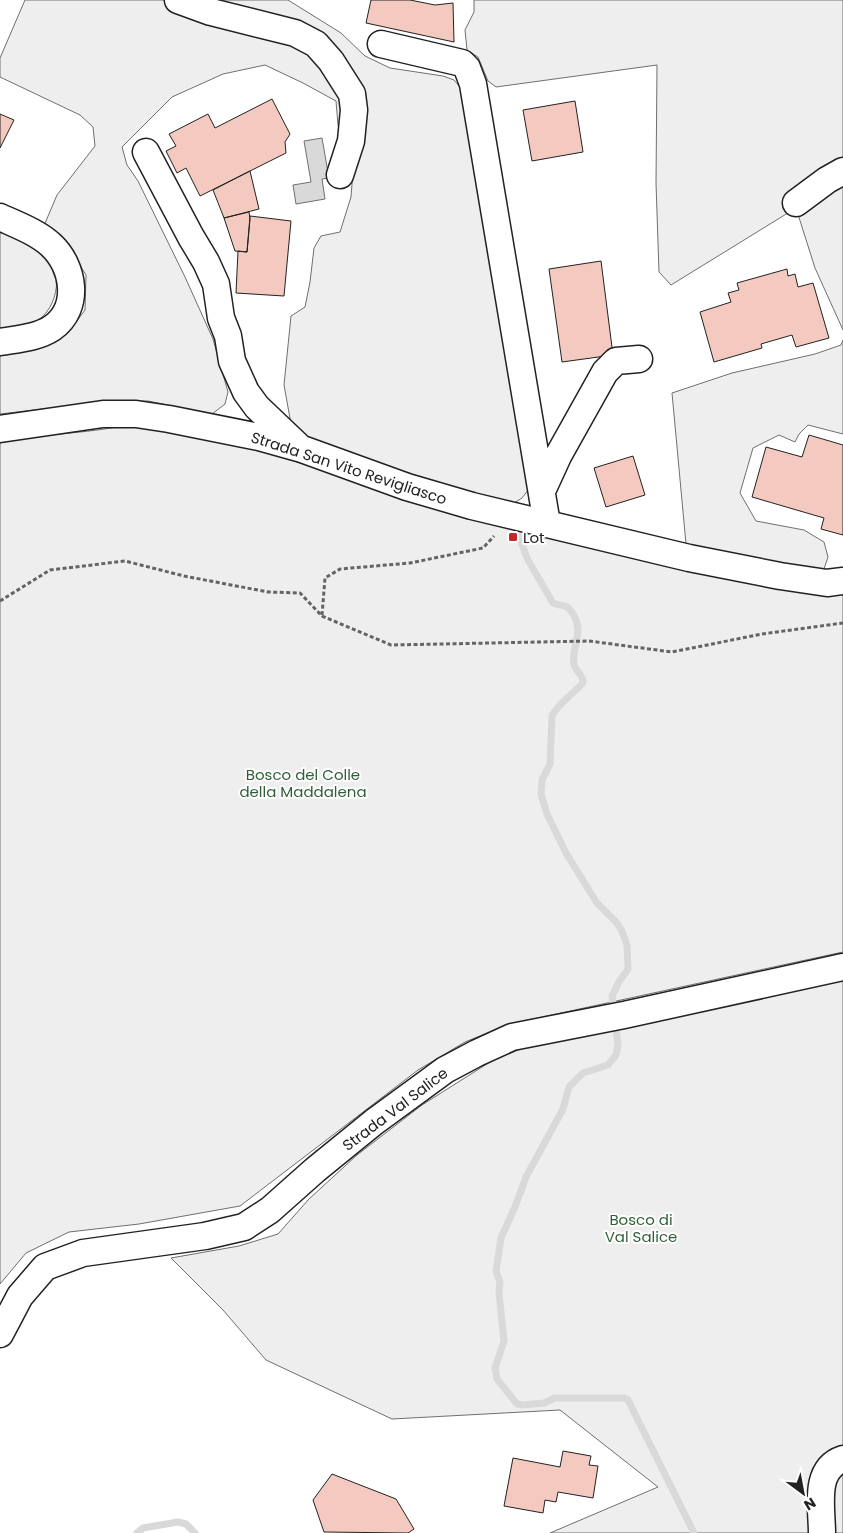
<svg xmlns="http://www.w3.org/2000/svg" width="843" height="1533" font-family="Poppins,sans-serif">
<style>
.green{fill:#eee;stroke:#6f6f6f}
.water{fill:#d9d9d9;stroke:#6f6f6f}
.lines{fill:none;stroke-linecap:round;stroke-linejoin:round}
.stream{stroke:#d9d9d9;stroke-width:7}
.building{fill:#f3c9c0;stroke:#222}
.minor-casing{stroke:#222;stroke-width:29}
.path{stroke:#646464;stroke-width:3;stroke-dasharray:4 2.5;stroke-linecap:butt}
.minor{stroke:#fff;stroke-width:26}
.poi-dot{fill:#c62828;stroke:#fff;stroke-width:2}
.labels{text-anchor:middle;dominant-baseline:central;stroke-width:4;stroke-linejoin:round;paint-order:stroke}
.street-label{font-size:15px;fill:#222;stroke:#fff}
.poi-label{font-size:15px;fill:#222;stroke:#fff;text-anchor:start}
.park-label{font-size:15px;fill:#2f5e38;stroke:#fff}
</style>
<rect width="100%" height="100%" fill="#fff"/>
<path class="green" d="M 25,0 L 288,0 L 341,33 L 365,56 L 390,68 L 443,76 L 454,80 L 465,93 L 529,489 L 522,498 L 511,505 L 307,441 L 291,424 L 284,385 L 291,316 L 305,307 L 310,282 L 314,248 L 321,236 L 340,232 L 351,197 L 353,171 L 338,125 L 336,101 L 303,83 L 265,65 L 223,74 L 172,97 L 122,147 L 127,165 L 138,181 L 185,277 L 213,339 L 228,392 L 225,404 L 212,414 L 148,401 L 103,402 L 0,414 L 0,355 L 33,349 L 68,333 L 85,310 L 86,275 L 68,246 L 43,228 L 57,195 L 95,146 L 93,127 L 80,115 L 0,77 L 0,58 Z
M 474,0 L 843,0 L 843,330 L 815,268 L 796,208 L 671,285 L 659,272 L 656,183 L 657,65 L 496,87 L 488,81 L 478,57 L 467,50 L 465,30 L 474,12 Z
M 0,231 C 15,237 32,243 45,254 C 66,273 57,314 30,325 C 21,328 10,330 0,332 Z
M 843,340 L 843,434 L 808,425 L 799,434 L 795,442 L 779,435 L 753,448 L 740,493 L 756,521 L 804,530 L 824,542 L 828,557 L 823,572 L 686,544 L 672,393 L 732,373 L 815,354 L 841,345 Z
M 117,427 L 155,428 L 249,447 L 348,478 L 843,590 L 843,952 L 510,1024 L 465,1042 L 418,1070 L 240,1206 L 139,1224 L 69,1232 L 26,1253 L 0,1284 L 0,443 C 38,434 78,434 117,427 Z
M 843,980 L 843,1533 L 550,1533 L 658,1487 L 560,1410 L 392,1419 L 266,1360 L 223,1310 L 171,1258 L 239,1246 L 278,1234 L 309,1199 L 357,1155 L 422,1105 L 490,1062 L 532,1044 Z"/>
<path class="water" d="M 322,138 L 329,178 L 322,179 L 325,199 L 296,204 L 293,185 L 311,182 L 304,141 Z"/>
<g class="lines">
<path class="stream" d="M 517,532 L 528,560 L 553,603 C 558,606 562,604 567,607 C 570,609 572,612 574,616 C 584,632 571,648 574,665 C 575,670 584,676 583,682 C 582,687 558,703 552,716 L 550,764 L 542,780 L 541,794 L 547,814 L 566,853 L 597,903 L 617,923 L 622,931 L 627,945 L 628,969 L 619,982 L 612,996 L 618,1045 L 616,1055 L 608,1065 L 583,1073 L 569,1087 L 563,1109 L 526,1177 L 515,1207 L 501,1238 L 496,1271 L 500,1282 L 499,1293 L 504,1341 L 495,1368 L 497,1379 L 517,1404 L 523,1405 L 544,1403 L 555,1398 L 625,1398 L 628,1400 L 694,1533
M 137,1533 L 143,1528 L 178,1522 L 186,1524 L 195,1533"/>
</g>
<path class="building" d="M 371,0 L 410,0 L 435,5 L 453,3 L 454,42 L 366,23 Z
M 272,99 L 290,134 L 285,142 L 286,153 L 200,196 L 186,168 L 177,173 L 166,151 L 176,146 L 169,134 L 208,114 L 215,128 Z
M 575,101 L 583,152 L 532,161 L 523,110 Z
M 0,114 L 14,120 L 0,148 Z
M 250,171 L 259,209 L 224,218 L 213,190 Z
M 249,212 L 250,219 L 247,252 L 235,251 L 224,218 Z
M 250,216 L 291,221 L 284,296 L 236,293 L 238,251 L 247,252 Z
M 601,261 L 613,355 L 562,362 L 549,269 Z
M 787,269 L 788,276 L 795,274 L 798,287 L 813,283 L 829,338 L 796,347 L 792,335 L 761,344 L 762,348 L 714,362 L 700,312 L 731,302 L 728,293 L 739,290 L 737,283 Z
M 809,435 L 843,445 L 843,535 L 821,529 L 824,518 L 752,497 L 766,447 L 802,457 Z
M 633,456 L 645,495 L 606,507 L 594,468 Z
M 563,1451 L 591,1456 L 589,1465 L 598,1466 L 593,1498 L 558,1492 L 556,1502 L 545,1500 L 543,1513 L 504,1506 L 513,1458 L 560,1467 Z
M 332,1474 L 396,1499 L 414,1529 L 408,1533 L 324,1532 L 313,1500 Z"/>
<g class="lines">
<g class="minor-casing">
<path id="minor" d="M 178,0 L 211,12 L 295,33 L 316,44 L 331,61 L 352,94 L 354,110 L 351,141 L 340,175
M 381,44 L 462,63 L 467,68 L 473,84 L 547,524
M 146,152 L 191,237 L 206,262 L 216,284 L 221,318 L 228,336 L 232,361 L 246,392 L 257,407 L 298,446
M 796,203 L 827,180 L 843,171
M 0,217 C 17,225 37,232 51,245 C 74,266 81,308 52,328 C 37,338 17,339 0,342
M 0,429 L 103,414 L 136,414 L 169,419 L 259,437 L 302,449 L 407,487 L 472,506 L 689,558 L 780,576 L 827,583 L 843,581
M 542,491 L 558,456 L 605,372 L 616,361 L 639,359
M 0,1334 L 20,1296 L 45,1267 L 83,1253 L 205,1236 L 244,1227 L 270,1210 L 315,1170 L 374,1122 L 445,1070 L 477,1053 L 512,1037 L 624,1015 L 843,967
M 822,1533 C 822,1508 813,1469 843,1459"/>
</g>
<path class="path" d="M 0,601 L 50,570 L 125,561 L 184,576 L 268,592 L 300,593 L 322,616 L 391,645 L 589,641 L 672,652 L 762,634 L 843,623
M 322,615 L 325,578 L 340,569 L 410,563 L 483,548 L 494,536"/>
<use href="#minor" class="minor"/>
</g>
<rect class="poi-dot" x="508" y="532" width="10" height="10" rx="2.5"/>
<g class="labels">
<g class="street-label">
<text transform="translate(349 468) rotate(18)">Strada San Vito Revigliasco</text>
<text transform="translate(395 1109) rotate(-37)">Strada Val Salice</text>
</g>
<g class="poi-label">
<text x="523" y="537">Lot</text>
</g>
<g class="park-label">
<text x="303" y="774">Bosco del Colle<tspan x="303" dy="17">della Maddalena</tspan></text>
<text x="641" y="1219">Bosco di<tspan x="641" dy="17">Val Salice</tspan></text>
</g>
</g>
<g transform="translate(803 1493) rotate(148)" stroke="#ffffff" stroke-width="4" paint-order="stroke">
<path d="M0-4L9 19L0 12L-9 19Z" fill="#222222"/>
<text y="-8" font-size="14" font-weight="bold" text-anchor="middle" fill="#222222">N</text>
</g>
</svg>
